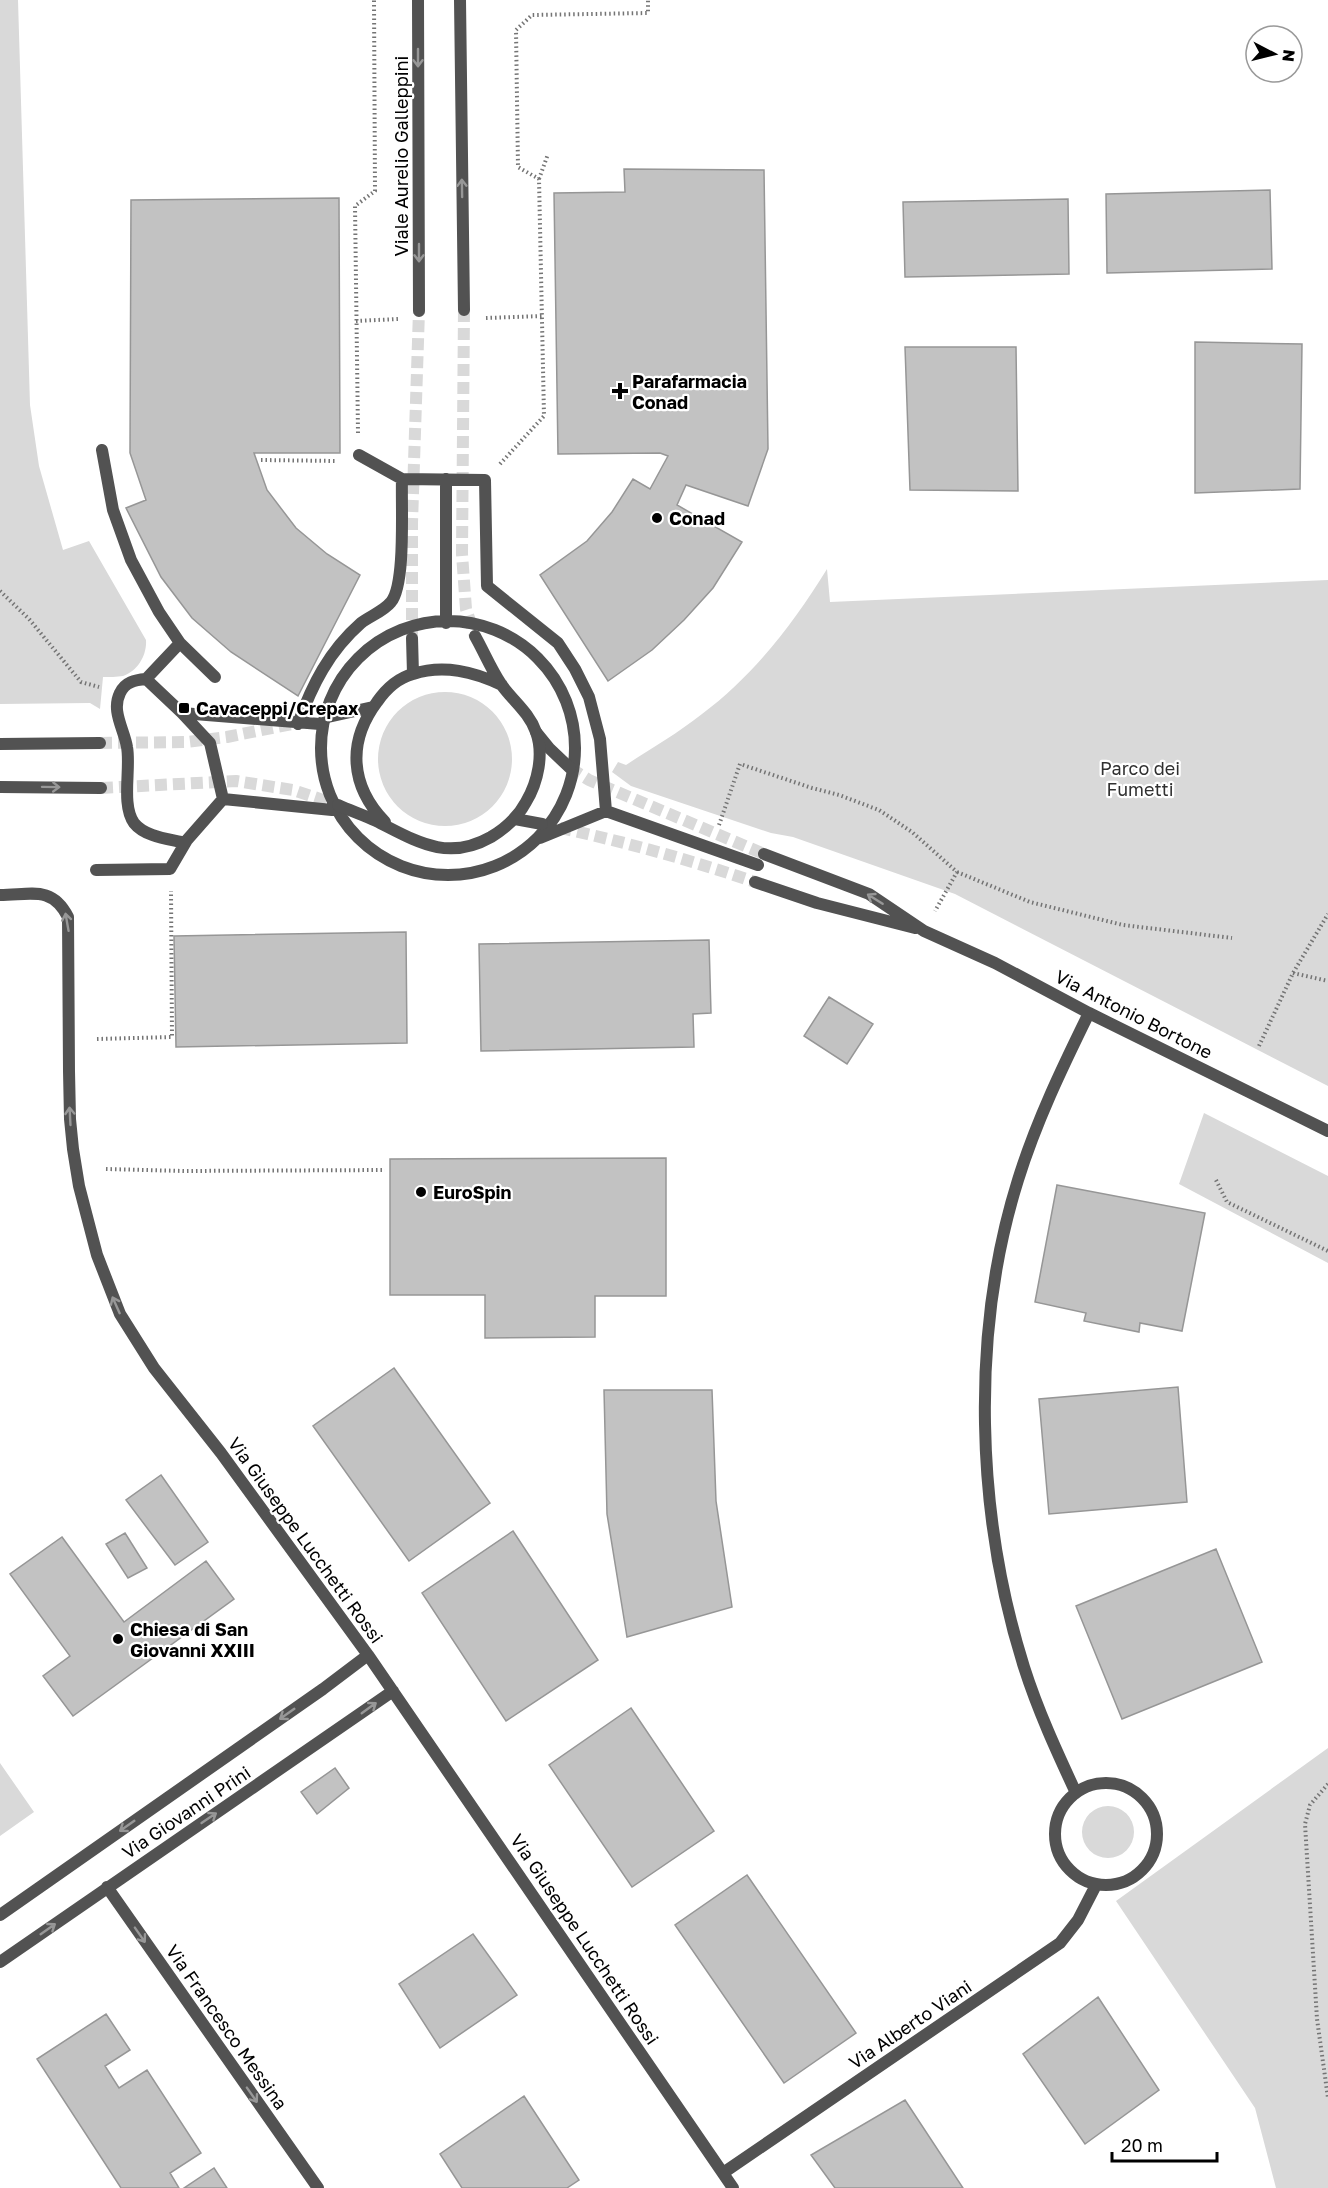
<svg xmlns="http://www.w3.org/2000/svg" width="1328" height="2188" font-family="'Golos Text',sans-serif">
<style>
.green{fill:#d9d9d9}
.building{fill:#c2c2c2;stroke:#969696;stroke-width:1.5}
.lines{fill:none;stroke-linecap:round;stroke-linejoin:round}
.minor-tunnel{stroke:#d9d9d9;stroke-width:12;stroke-dasharray:12 6;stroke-linecap:butt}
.tertiary-tunnel{stroke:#d9d9d9;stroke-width:12;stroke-dasharray:12 6;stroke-linecap:butt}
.path{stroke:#747474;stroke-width:4;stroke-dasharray:1.5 3;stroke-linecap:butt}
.pedestrian{stroke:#525252;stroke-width:12}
.minor{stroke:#525252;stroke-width:12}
.tertiary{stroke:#525252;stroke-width:12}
.oneway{stroke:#979797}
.poi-dot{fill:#000;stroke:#fff;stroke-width:2}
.labels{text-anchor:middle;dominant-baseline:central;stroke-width:4.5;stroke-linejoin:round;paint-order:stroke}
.street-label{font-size:18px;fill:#000;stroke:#fff}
.poi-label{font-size:18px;font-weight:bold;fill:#000;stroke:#fff;text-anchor:start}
.park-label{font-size:18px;fill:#303030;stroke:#fff}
</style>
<rect width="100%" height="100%" fill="#fff"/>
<path class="green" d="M 0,0 L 18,0 L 30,405 L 39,466 L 63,550 L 89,541 L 146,640 C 147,655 138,671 123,676 C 117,677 109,677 103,677 L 100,709 L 90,703 L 0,704 Z
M 827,569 L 830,602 L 1328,580 L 1328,1086 L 955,894 L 793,837 L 771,833 L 631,786 L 612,772 L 618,762 L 626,765 C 652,748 678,733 702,714 C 753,676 794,623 827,569 Z
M378 759a67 67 0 1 1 134 0a67 67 0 1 1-134 0Z
M 1204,1113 L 1328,1176 L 1328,1263 L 1179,1184 Z
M 1328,1748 L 1328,2188 L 1276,2188 L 1255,2108 L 1116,1901 Z
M 0,1763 L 34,1812 L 0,1836 Z
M1082 1832a26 26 0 1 1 52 0a26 26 0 1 1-52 0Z"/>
<path class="building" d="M 624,169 L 764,170 L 768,449 L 748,506 L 686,485 L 677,505 L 742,542 L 713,588 L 684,620 L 652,650 L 608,681 L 540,575 L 587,541 L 612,512 L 633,479 L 650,489 L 668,456 L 660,453 L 558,454 L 554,193 L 625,192 Z
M 1270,190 L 1272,269 L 1107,273 L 1106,194 Z
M 339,198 L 340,453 L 254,453 L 267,490 L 296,528 L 327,554 L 360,575 L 298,696 L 231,652 L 192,618 L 161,577 L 126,508 L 146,500 L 130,453 L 131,200 Z
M 1068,199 L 1069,274 L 905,277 L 903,202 Z
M 1195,342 L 1302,344 L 1300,489 L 1195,493 Z
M 905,347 L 1016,347 L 1018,491 L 910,490 Z
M 406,932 L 407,1043 L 176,1047 L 174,936 Z
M 709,940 L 711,1013 L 693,1014 L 694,1047 L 481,1051 L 479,944 Z
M 829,997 L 873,1024 L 847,1064 L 804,1036 Z
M 666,1158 L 666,1296 L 595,1296 L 595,1337 L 485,1338 L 485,1295 L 390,1295 L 390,1159 Z
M 1057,1185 L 1205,1213 L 1182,1331 L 1140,1323 L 1139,1332 L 1084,1321 L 1086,1313 L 1035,1302 Z
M 394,1368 L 490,1503 L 409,1561 L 313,1426 Z
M 1178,1387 L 1187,1502 L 1049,1514 L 1039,1399 Z
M 604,1390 L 712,1390 L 716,1501 L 732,1607 L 627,1637 L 607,1514 Z
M 161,1475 L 208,1542 L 175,1565 L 126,1500 Z
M 513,1531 L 598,1660 L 506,1721 L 422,1593 Z
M 125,1533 L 147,1568 L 128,1578 L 106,1544 Z
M 62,1537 L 124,1622 L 206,1561 L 234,1599 L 73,1716 L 43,1676 L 70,1656 L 10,1574 Z
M 1216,1549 L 1262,1662 L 1122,1719 L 1076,1606 Z
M 631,1708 L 714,1831 L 632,1887 L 549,1765 Z
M 335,1768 L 349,1788 L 317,1814 L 301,1792 Z
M 747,1875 L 856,2033 L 784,2083 L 675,1925 Z
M 473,1934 L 517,1995 L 440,2048 L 399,1984 Z
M 1098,1997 L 1159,2090 L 1085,2144 L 1023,2054 Z
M 106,2014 L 130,2050 L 105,2066 L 119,2088 L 147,2070 L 201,2153 L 170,2173 L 179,2188 L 121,2188 L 37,2059 Z
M 524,2096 L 579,2180 L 567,2188 L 462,2188 L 440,2154 Z
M 905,2100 L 963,2188 L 835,2188 L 811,2155 Z
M 214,2168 L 227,2188 L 184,2188 Z"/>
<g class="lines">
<path class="minor-tunnel" d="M 570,768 L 589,780 L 764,854
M 542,824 C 614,839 685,858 755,882"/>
<path class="tertiary-tunnel" d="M 464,310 L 462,554 L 466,609 L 475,636
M 412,638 L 412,523 L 419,311
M 100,743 L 187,742 L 227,737 L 292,724
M 101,788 L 236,781 L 293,790 L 338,805"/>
<path class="path" d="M 539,179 L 548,154
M 486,318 L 543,316
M 356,321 L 398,319
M 358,433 L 355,206 L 375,191 L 374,0
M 261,460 L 337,461
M 500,464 L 544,416 L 539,179 L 518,167 L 516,30 L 532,15 L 648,13 L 648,0
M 0,591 L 29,619 L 81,682 L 99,687
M 719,825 L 740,764 L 812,788 L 839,795 L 879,810 L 912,832 L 957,872 L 935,911
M 957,872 L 1030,902 L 1123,925 L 1232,938
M 1293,973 L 1328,981
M 97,1039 L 172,1037 L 171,891
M 1259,1046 L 1293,973 L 1328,914
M 106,1169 L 184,1171 L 385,1170
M 1216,1180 L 1227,1202 L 1328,1251
M 1328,1784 L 1310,1805 L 1305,1824 L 1317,2019 L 1328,2098"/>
<path class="pedestrian" d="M 102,450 L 113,510 L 131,560 L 159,612 L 180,643 L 215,677
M 402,479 L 485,480 L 487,586 L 558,643 L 575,669 L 589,697 L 600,739 L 606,811 L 758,865
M321 748a127 127 0 1 1 254 0a127 127 0 1 1-254 0Z
M 446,623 L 446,479
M 146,679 L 180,643
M 182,713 L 210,743 L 223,799
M 298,724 C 312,685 329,651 361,623 C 370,616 384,611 391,602 C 406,584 401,505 402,479 L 359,455
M 540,838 L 606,811
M 185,843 C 169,839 145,837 134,823 C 121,805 131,768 127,747 C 124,729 111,711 120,693 C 125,682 135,680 146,679 L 182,713 L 320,724
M 96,870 L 170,869 L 187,840 L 223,799 L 332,810"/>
<path class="minor" d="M 536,732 L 549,748 L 570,768
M 515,819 L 542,824
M 764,854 L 869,894 L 924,931 L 995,963 L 1089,1013 L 1328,1131
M 755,882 L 817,903 L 915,928
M 0,895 C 30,895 52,885 68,917 L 69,1071 L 70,1119 L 73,1149 L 79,1186 L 97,1255 L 120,1314 L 154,1368 L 221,1453 L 368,1655 L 733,2188
M1055 1834a51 51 0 1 1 102 0a51 51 0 1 1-102 0Z
M 1076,1793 C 1057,1752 1038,1711 1024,1667 C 976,1515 970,1333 1018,1180 C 1036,1122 1062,1068 1089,1013
M 107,1887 L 318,2188
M 0,1915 L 323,1689 L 368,1655
M 0,1962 L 393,1691
M 723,2173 L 1060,1943 L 1078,1920 L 1096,1885"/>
<path class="tertiary" d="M 418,0 L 419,311
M 460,0 L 464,310
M 412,638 L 413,674
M 328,717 L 373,707
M 0,744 L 100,743
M 0,787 L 101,788
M 338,805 C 351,811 364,815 376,821 C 416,841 447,862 491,837 C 506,828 518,817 526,802 C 538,782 544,754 536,732 C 529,712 512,700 501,684 C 491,669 484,652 475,636
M 385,822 C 350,786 347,742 377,702 C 386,689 398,678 413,674 C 444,664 474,672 502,685"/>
</g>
<defs><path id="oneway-shaft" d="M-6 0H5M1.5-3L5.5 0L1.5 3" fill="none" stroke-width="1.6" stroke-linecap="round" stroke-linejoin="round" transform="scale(1.5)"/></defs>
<g class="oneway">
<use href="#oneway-shaft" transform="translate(418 58) rotate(90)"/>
<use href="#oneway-shaft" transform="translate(462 188) rotate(-91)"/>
<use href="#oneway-shaft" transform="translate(419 253) rotate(90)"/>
<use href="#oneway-shaft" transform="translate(51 787) rotate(1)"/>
<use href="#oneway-shaft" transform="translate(875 899) rotate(-148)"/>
<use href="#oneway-shaft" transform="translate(67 922) rotate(-100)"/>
<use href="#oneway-shaft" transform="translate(70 1116) rotate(-93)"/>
<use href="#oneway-shaft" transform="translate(116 1305) rotate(-114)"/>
<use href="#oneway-shaft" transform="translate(369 1708) rotate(-36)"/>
<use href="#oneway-shaft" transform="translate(287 1714) rotate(145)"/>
<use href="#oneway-shaft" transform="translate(209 1818) rotate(-34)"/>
<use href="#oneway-shaft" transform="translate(127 1826) rotate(145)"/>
<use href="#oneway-shaft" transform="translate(48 1929) rotate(-35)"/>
<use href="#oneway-shaft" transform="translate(140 1935) rotate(55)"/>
<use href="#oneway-shaft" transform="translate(252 2095) rotate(55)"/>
</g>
<g class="poi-dot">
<path d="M617 382h6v6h6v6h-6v6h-6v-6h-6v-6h6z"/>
<circle cx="657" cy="518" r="6"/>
<rect x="178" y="702" width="12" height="12" rx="3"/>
<circle cx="421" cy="1192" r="6"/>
<circle cx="118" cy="1639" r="6"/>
</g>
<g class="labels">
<g class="street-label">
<text transform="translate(401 156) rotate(-90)">Viale Aurelio Galleppini</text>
<text transform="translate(1134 1014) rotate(27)">Via Antonio Bortone</text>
<text transform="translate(306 1540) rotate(54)">Via Giuseppe Lucchetti Rossi</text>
<text transform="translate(186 1812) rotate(-34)">Via Giovanni Prini</text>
<text transform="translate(585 1939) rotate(56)">Via Giuseppe Lucchetti Rossi</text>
<text transform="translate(910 2024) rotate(-34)">Via Alberto Viani</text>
<text transform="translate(227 2027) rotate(55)">Via Francesco Messina</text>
</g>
<g class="poi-label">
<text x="632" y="381">Parafarmacia<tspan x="632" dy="21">Conad</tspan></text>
<text x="669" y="518">Conad</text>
<text x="196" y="708">Cavaceppi/Crepax</text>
<text x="433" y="1192">EuroSpin</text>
<text x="130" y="1629">Chiesa di San<tspan x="130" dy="21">Giovanni XXIII</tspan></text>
</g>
<g class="park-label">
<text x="1140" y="768">Parco dei<tspan x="1140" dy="21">Fumetti</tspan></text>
</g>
</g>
<g transform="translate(1274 54) rotate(97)"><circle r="28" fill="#ffffff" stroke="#999999" stroke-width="1.5"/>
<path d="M0-4.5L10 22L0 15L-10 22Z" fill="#000000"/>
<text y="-9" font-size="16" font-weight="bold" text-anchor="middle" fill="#000000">N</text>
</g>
<path d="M1112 2152v9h105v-9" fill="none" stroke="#000000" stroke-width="3"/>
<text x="1121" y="2152" font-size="18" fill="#000000" stroke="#ffffff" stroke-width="4.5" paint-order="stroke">20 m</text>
</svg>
